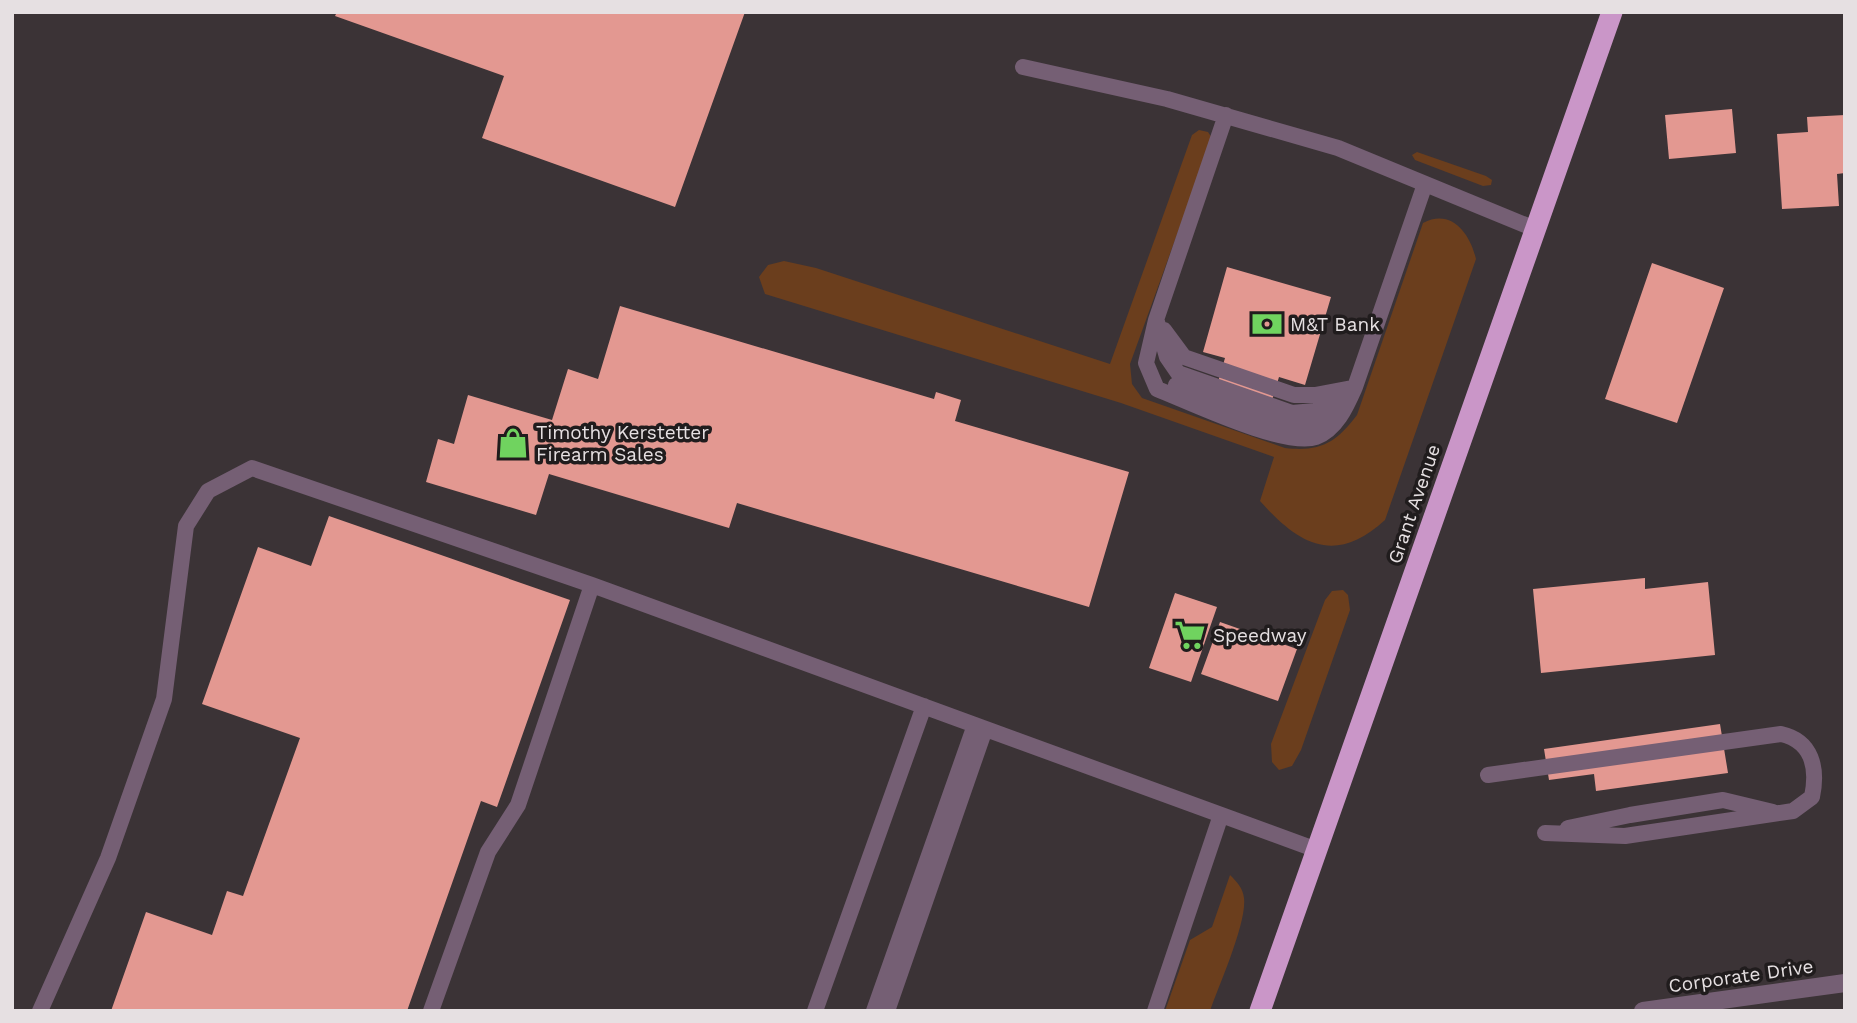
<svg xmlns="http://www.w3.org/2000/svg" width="1857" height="1023" font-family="'Work Sans',sans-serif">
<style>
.green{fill:#6b3e1d}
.building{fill:#e39891}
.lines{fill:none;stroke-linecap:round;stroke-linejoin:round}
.lane{stroke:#755f74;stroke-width:16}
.street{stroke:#755f74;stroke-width:18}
.highway{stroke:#ca96c8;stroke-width:21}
.labels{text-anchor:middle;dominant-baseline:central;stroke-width:7;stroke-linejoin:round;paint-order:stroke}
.poi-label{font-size:19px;fill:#e6e0e2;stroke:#201c1d;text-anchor:start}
.street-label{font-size:19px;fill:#e6e0e2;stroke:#201c1d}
</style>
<rect width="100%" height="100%" fill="#3b3336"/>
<path class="green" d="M 1199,130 L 1208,132 L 1212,138 L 1130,364 L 1132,384 L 1142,398 L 1285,448 C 1320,452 1336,443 1357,415 L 1423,223 C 1451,208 1470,233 1476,259 L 1385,520 C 1336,565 1300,546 1260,501 L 1274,457 L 1121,403 L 765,294 L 759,277 L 768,265 L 784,261 L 816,268 L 1110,364 L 1192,135 Z
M 1417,152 L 1486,176 L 1492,180 L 1491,185 L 1483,186 L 1415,160 L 1412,155 Z
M 1343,590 L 1348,595 L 1350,610 L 1301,750 L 1292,766 L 1279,770 L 1272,762 L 1271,744 L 1325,600 L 1332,591 Z
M 1230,875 C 1237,882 1243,888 1244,898 C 1247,923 1219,985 1210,1011 L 1165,1011 L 1190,940 L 1212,927 Z"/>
<path class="building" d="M 337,12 L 745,12 L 675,207 L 482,138 L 504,76 L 335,16 Z
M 1732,109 L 1736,153 L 1669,159 L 1665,115 Z
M 1845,115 L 1845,173 L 1837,174 L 1839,206 L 1782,209 L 1777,134 L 1808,132 L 1807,117 Z
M 1652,263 L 1724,288 L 1677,423 L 1605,399 Z
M 1227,267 L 1331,297 L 1305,385 L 1279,377 L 1262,433 L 1208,417 L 1225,358 L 1203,352 Z
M 620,306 L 934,399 L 936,392 L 961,400 L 955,421 L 1129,472 L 1089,607 L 737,503 L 729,528 L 549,474 L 536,515 L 426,482 L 438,439 L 454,444 L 468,395 L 552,420 L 568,369 L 598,379 Z
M 329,516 L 570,600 L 497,807 L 481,801 L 407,1011 L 111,1011 L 146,912 L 212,935 L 227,891 L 243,896 L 300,738 L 202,704 L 258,547 L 311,566 Z
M 1645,578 L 1645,589 L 1708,582 L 1715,655 L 1541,673 L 1533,589 Z
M 1175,593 L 1217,607 L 1191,682 L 1149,668 Z
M 1220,622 L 1297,649 L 1278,701 L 1201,674 Z
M 1720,724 L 1728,773 L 1596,791 L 1594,774 L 1549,780 L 1544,749 Z"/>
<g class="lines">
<path class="lane" d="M 1023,67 L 1167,99 L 1338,148 L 1535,229
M 1226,115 L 1156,320 L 1146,363 L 1157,389 C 1190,402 1286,448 1316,437 C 1337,429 1347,405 1355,387 L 1425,184
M 1157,322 L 1167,357 L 1178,373 L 1292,413 L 1315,411 L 1335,403 L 1353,389
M 1164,330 L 1184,357 L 1294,395 L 1315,395 L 1352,388
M 1176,385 L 1290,426 L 1315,425 L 1333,414
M 1488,775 L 1781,734 C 1812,741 1818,768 1812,797 L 1793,811 L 1625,836 L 1545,833
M 1568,828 L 1630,815 L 1723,800 L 1773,812
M 40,1011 L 108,858 L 164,699 L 186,526 L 208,491 L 252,468 L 592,585 L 1317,850
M 431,1011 L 488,852 L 518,805 L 592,585
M 815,1011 L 924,706
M 874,1011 L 975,725
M 887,1011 L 985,729
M 1155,1011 L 1221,815"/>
<path class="street" d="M 1643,1011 L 1845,983"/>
<path class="highway" d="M 1260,1011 L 1612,12"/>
</g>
<defs>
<g id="bank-bare" transform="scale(2.415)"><path d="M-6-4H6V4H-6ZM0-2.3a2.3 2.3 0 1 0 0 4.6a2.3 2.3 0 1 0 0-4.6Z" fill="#70d35f" stroke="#201c1d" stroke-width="2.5" paint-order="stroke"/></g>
<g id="shop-bare" transform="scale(2.415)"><path d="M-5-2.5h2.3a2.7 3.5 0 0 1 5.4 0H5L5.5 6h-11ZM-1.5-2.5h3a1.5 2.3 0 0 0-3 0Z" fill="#70d35f" stroke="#201c1d" stroke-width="2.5" paint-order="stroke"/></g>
<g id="supermarket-bare" transform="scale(2.415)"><path d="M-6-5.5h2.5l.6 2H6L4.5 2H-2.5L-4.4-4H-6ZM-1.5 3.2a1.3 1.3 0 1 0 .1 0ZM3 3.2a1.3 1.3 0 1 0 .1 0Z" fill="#70d35f" stroke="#201c1d" stroke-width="2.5" paint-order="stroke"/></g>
</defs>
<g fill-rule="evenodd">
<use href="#bank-bare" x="1267" y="324"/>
<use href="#shop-bare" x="513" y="443"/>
<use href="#supermarket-bare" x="1190" y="635"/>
</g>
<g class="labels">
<g class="poi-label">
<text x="1290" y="324">M&amp;T Bank</text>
<text x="536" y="432">Timothy Kerstetter<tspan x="536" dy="22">Firearm Sales</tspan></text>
<text x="1213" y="635">Speedway</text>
</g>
<g class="street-label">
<text transform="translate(1414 504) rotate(-71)">Grant Avenue</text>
<text transform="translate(1741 976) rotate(-8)">Corporate Drive</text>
</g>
</g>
<rect width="1857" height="1023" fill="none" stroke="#e6e0e2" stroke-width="28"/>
</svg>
